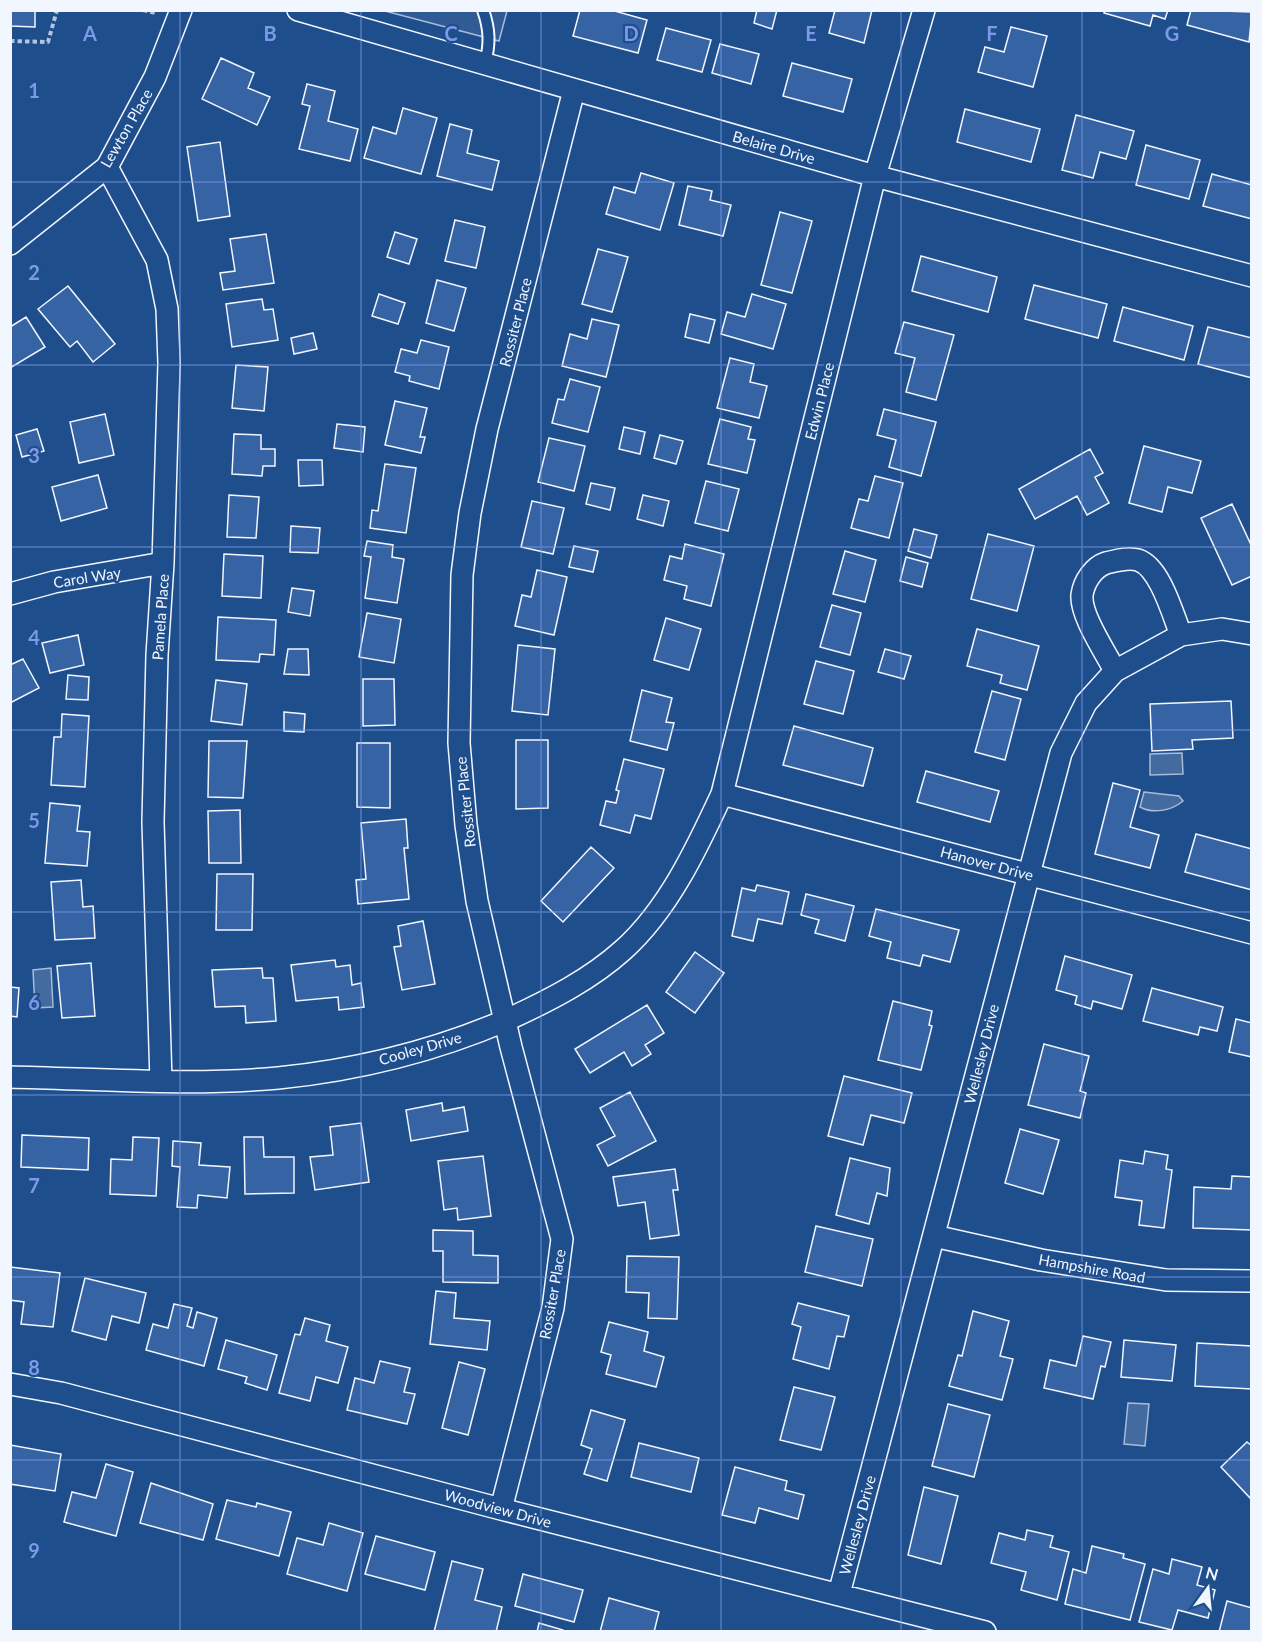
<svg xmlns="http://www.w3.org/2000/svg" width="1262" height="1642" font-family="Lato,sans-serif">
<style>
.built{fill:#305b95;stroke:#a8bbd7;stroke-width:1.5}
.water{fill:#446ba0;stroke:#a8bbd7;stroke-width:1.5}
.building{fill:#3563a3;stroke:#f2f6ff;stroke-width:1.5}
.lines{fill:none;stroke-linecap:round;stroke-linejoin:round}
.service-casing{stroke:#f2f6ff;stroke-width:14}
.minor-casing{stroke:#f2f6ff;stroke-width:24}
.path{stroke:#b3c4dc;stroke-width:4;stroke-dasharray:4.5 3;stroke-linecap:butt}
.service{stroke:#1f4e8c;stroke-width:10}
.minor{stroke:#1f4e8c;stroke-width:21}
.grid{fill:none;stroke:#7d9aea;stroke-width:1.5;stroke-opacity:0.55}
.labels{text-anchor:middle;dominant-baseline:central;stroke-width:4.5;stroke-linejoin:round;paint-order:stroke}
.street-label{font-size:15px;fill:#f2f6ff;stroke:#1f4e8c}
.grid-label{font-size:20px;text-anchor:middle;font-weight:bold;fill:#7d9aea;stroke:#1f4e8c;stroke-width:4.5;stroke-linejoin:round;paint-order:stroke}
</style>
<rect width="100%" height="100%" fill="#1f4e8c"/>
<path class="built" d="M 385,11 L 507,11 L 499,41 Z"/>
<path class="water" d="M 1182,753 L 1183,774 L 1150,775 L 1150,754 Z
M 1144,792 L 1179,796 L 1183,801 C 1171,811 1153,814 1140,807 Z
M 51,968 L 53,1007 L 35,1008 L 33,970 Z
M 1128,1403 L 1149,1404 L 1145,1446 L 1124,1444 Z"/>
<path class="building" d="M 10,10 L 35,10 L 35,27 L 10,26 Z
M 580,10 L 611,10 L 647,20 L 638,53 L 573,36 Z
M 757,10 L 777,10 L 772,29 L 754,23 Z
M 835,10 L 872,10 L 864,43 L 829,33 Z
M 1105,10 L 1168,10 L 1165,19 L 1153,15 L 1150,26 L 1104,13 Z
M 1191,10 L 1252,12 L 1249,42 L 1187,25 Z
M 1011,27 L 1047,36 L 1033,87 L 978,72 L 985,47 L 1004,52 Z
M 666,28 L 711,40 L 702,72 L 657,60 Z
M 720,44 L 759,54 L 751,84 L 712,73 Z
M 221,58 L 254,73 L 248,88 L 270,97 L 257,125 L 202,99 Z
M 792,63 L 852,79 L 843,112 L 783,96 Z
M 307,84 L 335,91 L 328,121 L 358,129 L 350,161 L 299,149 L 310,106 L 302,104 Z
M 403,108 L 437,118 L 421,174 L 364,158 L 373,127 L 396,134 Z
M 965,109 L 1040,129 L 1031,162 L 957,142 Z
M 1076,115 L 1134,131 L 1126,159 L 1100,152 L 1093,178 L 1062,170 Z
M 450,124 L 472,130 L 467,153 L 499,161 L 492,190 L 437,176 Z
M 220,142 L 230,216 L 198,221 L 187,147 Z
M 1146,145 L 1200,160 L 1189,199 L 1136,185 Z
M 641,173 L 674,183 L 660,230 L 606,214 L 614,187 L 635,193 Z
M 1212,174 L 1252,185 L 1252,219 L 1203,206 Z
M 688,186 L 712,191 L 710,200 L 731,205 L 723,236 L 679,225 Z
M 780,212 L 812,221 L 792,293 L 761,285 Z
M 455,220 L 485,227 L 476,268 L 445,261 Z
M 395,232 L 417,239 L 409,264 L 387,257 Z
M 266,234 L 274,283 L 223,290 L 220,273 L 235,271 L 230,239 Z
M 598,249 L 628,257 L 612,312 L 582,304 Z
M 921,256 L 997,277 L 988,312 L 912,291 Z
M 437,280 L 466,288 L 454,331 L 426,323 Z
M 1034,285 L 1107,304 L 1098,338 L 1025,319 Z
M 68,286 L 115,344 L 93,362 L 77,341 L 70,347 L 38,309 Z
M 379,294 L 405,303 L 398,324 L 372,316 Z
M 752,294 L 786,304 L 773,349 L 721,334 L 727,312 L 745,317 Z
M 262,299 L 264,310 L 273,309 L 278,340 L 232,347 L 226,304 Z
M 1123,307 L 1193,326 L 1184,360 L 1114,341 Z
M 690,314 L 715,320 L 709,343 L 685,337 Z
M 26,317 L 45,347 L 10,368 L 10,327 Z
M 592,319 L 619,325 L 606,377 L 562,366 L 570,334 L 587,339 Z
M 904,322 L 954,335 L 936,400 L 906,392 L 915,358 L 895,353 Z
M 1208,327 L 1252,338 L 1252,378 L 1198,364 Z
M 313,333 L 317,349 L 294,354 L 291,338 Z
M 421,340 L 449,347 L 439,389 L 409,381 L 410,376 L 395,372 L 401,349 L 417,353 Z
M 730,358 L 754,364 L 750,382 L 767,386 L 759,418 L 717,408 Z
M 236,365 L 268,367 L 264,411 L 232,408 Z
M 570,379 L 600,387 L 588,432 L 552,423 L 558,399 L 564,400 Z
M 395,401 L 427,408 L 420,437 L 425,437 L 421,453 L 385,445 Z
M 884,409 L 936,422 L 921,476 L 889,467 L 896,440 L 877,435 Z
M 105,414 L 114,455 L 79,463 L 70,422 Z
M 720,419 L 751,427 L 748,439 L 755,440 L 747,473 L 708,464 Z
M 337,424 L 365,427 L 363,452 L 334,448 Z
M 624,427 L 645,432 L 640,454 L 619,449 Z
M 37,429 L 44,451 L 22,457 L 16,435 Z
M 234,434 L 261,435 L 261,449 L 275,449 L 275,466 L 263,466 L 262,476 L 232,474 Z
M 660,435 L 683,441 L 676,464 L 654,458 Z
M 549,438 L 585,446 L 574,491 L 538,482 Z
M 1144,446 L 1201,461 L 1192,493 L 1168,487 L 1162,512 L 1129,503 Z
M 1090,449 L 1103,473 L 1095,477 L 1109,503 L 1087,515 L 1077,496 L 1035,519 L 1019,489 Z
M 298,460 L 322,460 L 323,485 L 299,486 Z
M 385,464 L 416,468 L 406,533 L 370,528 L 372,510 L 378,511 Z
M 98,475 L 107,508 L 61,521 L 52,487 Z
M 875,476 L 903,483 L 889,538 L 851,528 L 859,499 L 868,501 Z
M 706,481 L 739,489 L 728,531 L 695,523 Z
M 591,483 L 615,488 L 610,510 L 586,504 Z
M 229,495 L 259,497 L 256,538 L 227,537 Z
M 643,495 L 669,501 L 663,526 L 637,519 Z
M 532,501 L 564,508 L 553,554 L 521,547 Z
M 1232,504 L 1252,547 L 1252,576 L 1232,585 L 1201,518 Z
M 291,526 L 320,528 L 318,553 L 290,552 Z
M 914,529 L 937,535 L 931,558 L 908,551 Z
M 988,534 L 1034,546 L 1017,611 L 971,599 Z
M 367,541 L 393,545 L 392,557 L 404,559 L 397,603 L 365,598 L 371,557 L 364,556 Z
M 685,544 L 724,554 L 711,606 L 684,599 L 687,586 L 664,580 L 670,556 L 682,559 Z
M 574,546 L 598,551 L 593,572 L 569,567 Z
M 845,551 L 876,560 L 865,602 L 833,594 Z
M 224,554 L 263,556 L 261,598 L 222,596 Z
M 906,557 L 928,563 L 922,587 L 900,581 Z
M 537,570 L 567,577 L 554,635 L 515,626 L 522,595 L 531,597 Z
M 292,588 L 314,591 L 310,616 L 288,612 Z
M 832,605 L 861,613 L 850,655 L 820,647 Z
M 367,613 L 401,619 L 394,663 L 359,657 Z
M 218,617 L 276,620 L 274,655 L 260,654 L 259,662 L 216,660 Z
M 666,618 L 701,629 L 689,670 L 654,660 Z
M 977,629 L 1039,646 L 1027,690 L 1000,683 L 1002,675 L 967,666 Z
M 78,635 L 84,665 L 50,673 L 42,643 Z
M 518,645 L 555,649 L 548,715 L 512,711 Z
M 288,649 L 308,649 L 309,675 L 284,674 Z
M 885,649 L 911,656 L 904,679 L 878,672 Z
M 23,659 L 39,688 L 10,703 L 10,665 Z
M 816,661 L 854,671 L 843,714 L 804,704 Z
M 68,675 L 89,677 L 88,700 L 66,699 Z
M 363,679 L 394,679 L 395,725 L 363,726 Z
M 216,680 L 247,684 L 242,725 L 211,721 Z
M 642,690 L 672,698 L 666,722 L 674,723 L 667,750 L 630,741 Z
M 992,691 L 1021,699 L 1005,760 L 975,752 Z
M 1231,701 L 1233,738 L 1192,740 L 1193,749 L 1152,751 L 1150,704 Z
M 284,712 L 305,714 L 304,732 L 284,731 Z
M 62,714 L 89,716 L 85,787 L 51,785 L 54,737 L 61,737 Z
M 794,726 L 873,748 L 863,786 L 783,765 Z
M 516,740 L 548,740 L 548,808 L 516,809 Z
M 209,741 L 247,741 L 243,798 L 208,797 Z
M 357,743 L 390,743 L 390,808 L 357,807 Z
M 624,759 L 664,769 L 651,819 L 635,815 L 630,833 L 600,825 L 606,801 L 616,803 L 619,791 L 616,790 Z
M 926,771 L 999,791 L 990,822 L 917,802 Z
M 1113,783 L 1140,790 L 1130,827 L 1159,835 L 1150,868 L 1095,854 Z
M 50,803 L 80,806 L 77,831 L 90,832 L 87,866 L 45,863 Z
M 240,810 L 241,863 L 209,863 L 208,811 Z
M 406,819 L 408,848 L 404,848 L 409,899 L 358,904 L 356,880 L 366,879 L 361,823 Z
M 1196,834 L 1252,849 L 1252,890 L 1185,872 Z
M 591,847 L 614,868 L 563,922 L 541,901 Z
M 217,874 L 253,874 L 252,930 L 216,930 Z
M 81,880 L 83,907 L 93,906 L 95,938 L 55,940 L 51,882 Z
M 757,885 L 789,892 L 782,924 L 758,919 L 753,941 L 732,936 L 742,888 L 755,891 Z
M 806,894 L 854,906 L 845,941 L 815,933 L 819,920 L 801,915 Z
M 876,909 L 959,930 L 950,962 L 923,955 L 920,966 L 887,958 L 891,942 L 869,936 Z
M 423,921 L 435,984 L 402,990 L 394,947 L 401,946 L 398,926 Z
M 695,952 L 724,973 L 695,1013 L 666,992 Z
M 1065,956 L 1132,975 L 1122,1009 L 1093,1001 L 1091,1009 L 1075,1004 L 1077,996 L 1056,990 Z
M 335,960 L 336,967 L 350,965 L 352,985 L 361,983 L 364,1007 L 339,1010 L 338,997 L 296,1001 L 291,965 Z
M 91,963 L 95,1016 L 62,1018 L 57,966 Z
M 262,968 L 263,978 L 273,978 L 276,1021 L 246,1023 L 245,1006 L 215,1007 L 212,970 Z
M 10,987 L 19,988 L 17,1017 L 10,1016 Z
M 1152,988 L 1223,1007 L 1217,1031 L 1200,1027 L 1198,1035 L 1143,1021 Z
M 893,1001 L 932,1011 L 929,1025 L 932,1026 L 921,1070 L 878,1060 Z
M 647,1005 L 664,1033 L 645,1045 L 651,1054 L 632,1066 L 624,1052 L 590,1073 L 575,1049 Z
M 1236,1019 L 1252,1023 L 1252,1057 L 1229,1052 Z
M 1044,1044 L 1089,1056 L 1080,1091 L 1086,1093 L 1080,1118 L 1028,1105 Z
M 844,1076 L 912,1093 L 904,1123 L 871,1115 L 863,1145 L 828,1136 Z
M 630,1092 L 656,1141 L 608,1166 L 597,1145 L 615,1136 L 600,1108 Z
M 442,1103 L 443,1111 L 464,1107 L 468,1131 L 411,1141 L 406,1110 Z
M 361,1123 L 369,1182 L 315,1190 L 310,1157 L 333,1155 L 330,1127 Z
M 1020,1129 L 1059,1140 L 1043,1194 L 1005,1183 Z
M 22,1135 L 89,1138 L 88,1170 L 21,1167 Z
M 133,1137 L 159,1138 L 156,1196 L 110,1194 L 111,1159 L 132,1160 Z
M 244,1137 L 263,1137 L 264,1157 L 294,1157 L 294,1193 L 245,1194 Z
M 173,1141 L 201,1143 L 199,1165 L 230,1167 L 227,1198 L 198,1195 L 197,1208 L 177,1207 L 180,1167 L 172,1166 Z
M 1145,1151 L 1168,1155 L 1166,1169 L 1172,1170 L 1164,1228 L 1139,1225 L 1142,1201 L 1115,1197 L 1120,1160 L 1143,1164 Z
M 483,1156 L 491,1216 L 458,1220 L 457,1208 L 444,1210 L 438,1161 Z
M 850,1158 L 890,1168 L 887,1196 L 877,1193 L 869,1224 L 836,1215 Z
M 675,1169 L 678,1190 L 673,1190 L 679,1235 L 650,1239 L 645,1202 L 618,1206 L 613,1177 Z
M 1232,1176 L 1252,1177 L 1252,1230 L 1193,1228 L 1194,1187 L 1231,1189 Z
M 816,1226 L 873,1239 L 862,1286 L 805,1272 Z
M 433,1230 L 473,1231 L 473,1255 L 498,1256 L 498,1283 L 443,1282 L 443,1251 L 433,1251 Z
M 627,1256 L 679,1257 L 677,1319 L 648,1318 L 649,1293 L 626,1292 Z
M 10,1267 L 60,1273 L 53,1327 L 21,1324 L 24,1302 L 10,1300 Z
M 85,1278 L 146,1293 L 139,1323 L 112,1316 L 106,1340 L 72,1331 Z
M 436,1291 L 456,1293 L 454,1318 L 490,1321 L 487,1350 L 430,1344 Z
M 798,1303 L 849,1316 L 844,1337 L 837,1336 L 829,1369 L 793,1359 L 801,1327 L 792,1324 Z
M 174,1304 L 192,1308 L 187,1326 L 193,1328 L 197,1312 L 217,1318 L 204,1366 L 146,1350 L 153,1324 L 168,1328 Z
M 973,1311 L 1009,1321 L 1000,1356 L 1013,1359 L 1002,1400 L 949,1386 L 958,1355 L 962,1356 Z
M 305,1318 L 330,1325 L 326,1341 L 348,1347 L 338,1383 L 316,1377 L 310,1401 L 279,1393 L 295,1334 L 300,1335 Z
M 609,1322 L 648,1332 L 644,1351 L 664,1357 L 656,1387 L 606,1374 L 611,1355 L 601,1352 Z
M 1083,1336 L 1111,1342 L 1105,1367 L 1101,1366 L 1093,1399 L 1044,1388 L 1050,1360 L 1076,1366 Z
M 226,1340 L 277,1355 L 267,1390 L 245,1383 L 247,1377 L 218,1369 Z
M 1124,1340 L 1176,1345 L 1172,1381 L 1121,1377 Z
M 1197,1343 L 1252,1346 L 1252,1389 L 1195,1386 Z
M 380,1361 L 410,1368 L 404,1392 L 415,1394 L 407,1424 L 347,1410 L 355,1378 L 374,1383 Z
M 459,1362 L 485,1369 L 468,1435 L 442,1428 Z
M 794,1387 L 835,1397 L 821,1450 L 780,1440 Z
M 948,1404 L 990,1415 L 974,1477 L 932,1466 Z
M 591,1410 L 625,1420 L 607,1481 L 584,1474 L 592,1449 L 581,1445 Z
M 1247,1442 L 1252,1446 L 1252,1500 L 1221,1467 Z
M 639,1443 L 699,1458 L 691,1492 L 631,1477 Z
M 10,1445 L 61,1454 L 55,1491 L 10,1484 Z
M 106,1464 L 133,1472 L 116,1536 L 64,1522 L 72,1492 L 96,1498 Z
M 735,1467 L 787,1481 L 785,1490 L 804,1495 L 798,1519 L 759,1508 L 755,1523 L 722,1515 Z
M 151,1483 L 213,1504 L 203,1540 L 140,1523 Z
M 924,1487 L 958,1496 L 941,1564 L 908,1555 Z
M 227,1500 L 256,1507 L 257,1503 L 291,1512 L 279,1556 L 216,1539 Z
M 329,1523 L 363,1533 L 347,1591 L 287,1574 L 297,1538 L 323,1545 Z
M 1027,1530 L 1053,1536 L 1050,1547 L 1069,1552 L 1057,1600 L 1021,1590 L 1026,1572 L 991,1563 L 999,1533 L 1025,1540 Z
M 376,1536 L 435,1552 L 425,1590 L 365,1574 Z
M 1092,1546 L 1124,1554 L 1123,1558 L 1145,1564 L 1130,1620 L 1065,1604 L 1073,1569 L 1086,1573 Z
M 1172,1559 L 1202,1567 L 1197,1585 L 1215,1590 L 1208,1618 L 1178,1610 L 1172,1630 L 1139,1622 L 1153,1569 L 1169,1574 Z
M 452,1561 L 483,1569 L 475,1600 L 502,1607 L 496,1632 L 434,1632 Z
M 523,1574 L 583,1590 L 574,1622 L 515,1606 Z
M 609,1598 L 659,1612 L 654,1632 L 600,1632 Z
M 1227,1601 L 1252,1608 L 1252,1632 L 1219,1632 Z
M 539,1623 L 563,1630 L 563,1632 L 537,1632 Z"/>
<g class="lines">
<g class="service-casing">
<path id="service" d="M 483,10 C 490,30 490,44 485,64"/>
</g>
<g class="minor-casing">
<path id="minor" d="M 298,10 L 875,176 L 1252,276
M 107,167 L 157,260 L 167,309 L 169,363 L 163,563 L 157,655 L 153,822 L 161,1081
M 10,244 L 107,167 L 155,77 L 181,10
M 10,594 L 54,582 L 163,563
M 1115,671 C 1106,653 1080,615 1082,595 C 1084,581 1094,567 1106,563 C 1115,561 1128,557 1138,560 C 1160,567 1173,615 1181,635
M 722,794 L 1252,933
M 10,1077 C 99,1079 190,1086 278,1078 C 357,1070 438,1050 511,1018 C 550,1000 591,979 623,950 C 668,910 697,848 722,794 L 875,176 L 924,10
M 934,1236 L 1041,1260 L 1166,1280 L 1252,1281
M 10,1384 L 61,1393 L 501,1509 L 985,1632
M 501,1509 L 553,1308 L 562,1239 L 511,1047 L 477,901 L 466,825 L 459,743 L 462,575 L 470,513 L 487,429 L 574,90
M 839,1594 L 1061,753 L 1086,703 L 1115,671 L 1181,635 L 1222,629 L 1252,634"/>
</g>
<path class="path" d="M 143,10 L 155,13
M 10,41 L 48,42 L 57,10"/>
<use href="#service" class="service"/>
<use href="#minor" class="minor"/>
</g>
<path class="grid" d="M 180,10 L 180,1632M 361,10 L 361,1632M 541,10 L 541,1632M 721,10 L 721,1632M 901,10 L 901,1632M 1082,10 L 1082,1632M 10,182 L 1252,182M 10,365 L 1252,365M 10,547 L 1252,547M 10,730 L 1252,730M 10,912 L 1252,912M 10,1095 L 1252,1095M 10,1277 L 1252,1277M 10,1460 L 1252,1460"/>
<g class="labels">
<g class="street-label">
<text transform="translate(126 128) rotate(-60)">Lewton Place</text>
<text transform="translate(774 147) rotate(16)">Belaire Drive</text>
<text transform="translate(515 322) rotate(-76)">Rossiter Place</text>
<text transform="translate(819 401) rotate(-76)">Edwin Place</text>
<text transform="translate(87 577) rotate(-9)">Carol Way</text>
<text transform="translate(160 617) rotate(-86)">Pamela Place</text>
<text transform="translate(465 802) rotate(-96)">Rossiter Place</text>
<text transform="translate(987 863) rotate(15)">Hanover Drive</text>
<text transform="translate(420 1048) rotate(-16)">Cooley Drive</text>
<text transform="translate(981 1054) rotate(-76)">Wellesley Drive</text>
<text transform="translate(1092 1268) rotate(10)">Hampshire Road</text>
<text transform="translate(552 1294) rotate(-80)">Rossiter Place</text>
<text transform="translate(498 1508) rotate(15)">Woodview Drive</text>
<text transform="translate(857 1525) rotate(-75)">Wellesley Drive</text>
</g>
</g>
<g class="grid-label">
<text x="90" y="41">A</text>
<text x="270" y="41">B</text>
<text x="451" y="41">C</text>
<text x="631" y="41">D</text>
<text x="811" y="41">E</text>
<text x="992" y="41">F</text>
<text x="1172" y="41">G</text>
<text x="34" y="98">1</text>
<text x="34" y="280">2</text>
<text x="34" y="463">3</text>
<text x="34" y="645">4</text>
<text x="34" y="828">5</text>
<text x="34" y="1010">6</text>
<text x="34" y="1193">7</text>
<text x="34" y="1375">8</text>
<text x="34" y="1558">9</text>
</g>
<rect width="1262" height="1642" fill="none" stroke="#f2f6ff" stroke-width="24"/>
<g transform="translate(1208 1588) rotate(15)" stroke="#1f4e8c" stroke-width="4.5" paint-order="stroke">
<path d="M0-4.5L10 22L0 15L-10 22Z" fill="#f2f6ff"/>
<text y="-9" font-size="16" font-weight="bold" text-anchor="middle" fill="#f2f6ff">N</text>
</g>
</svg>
